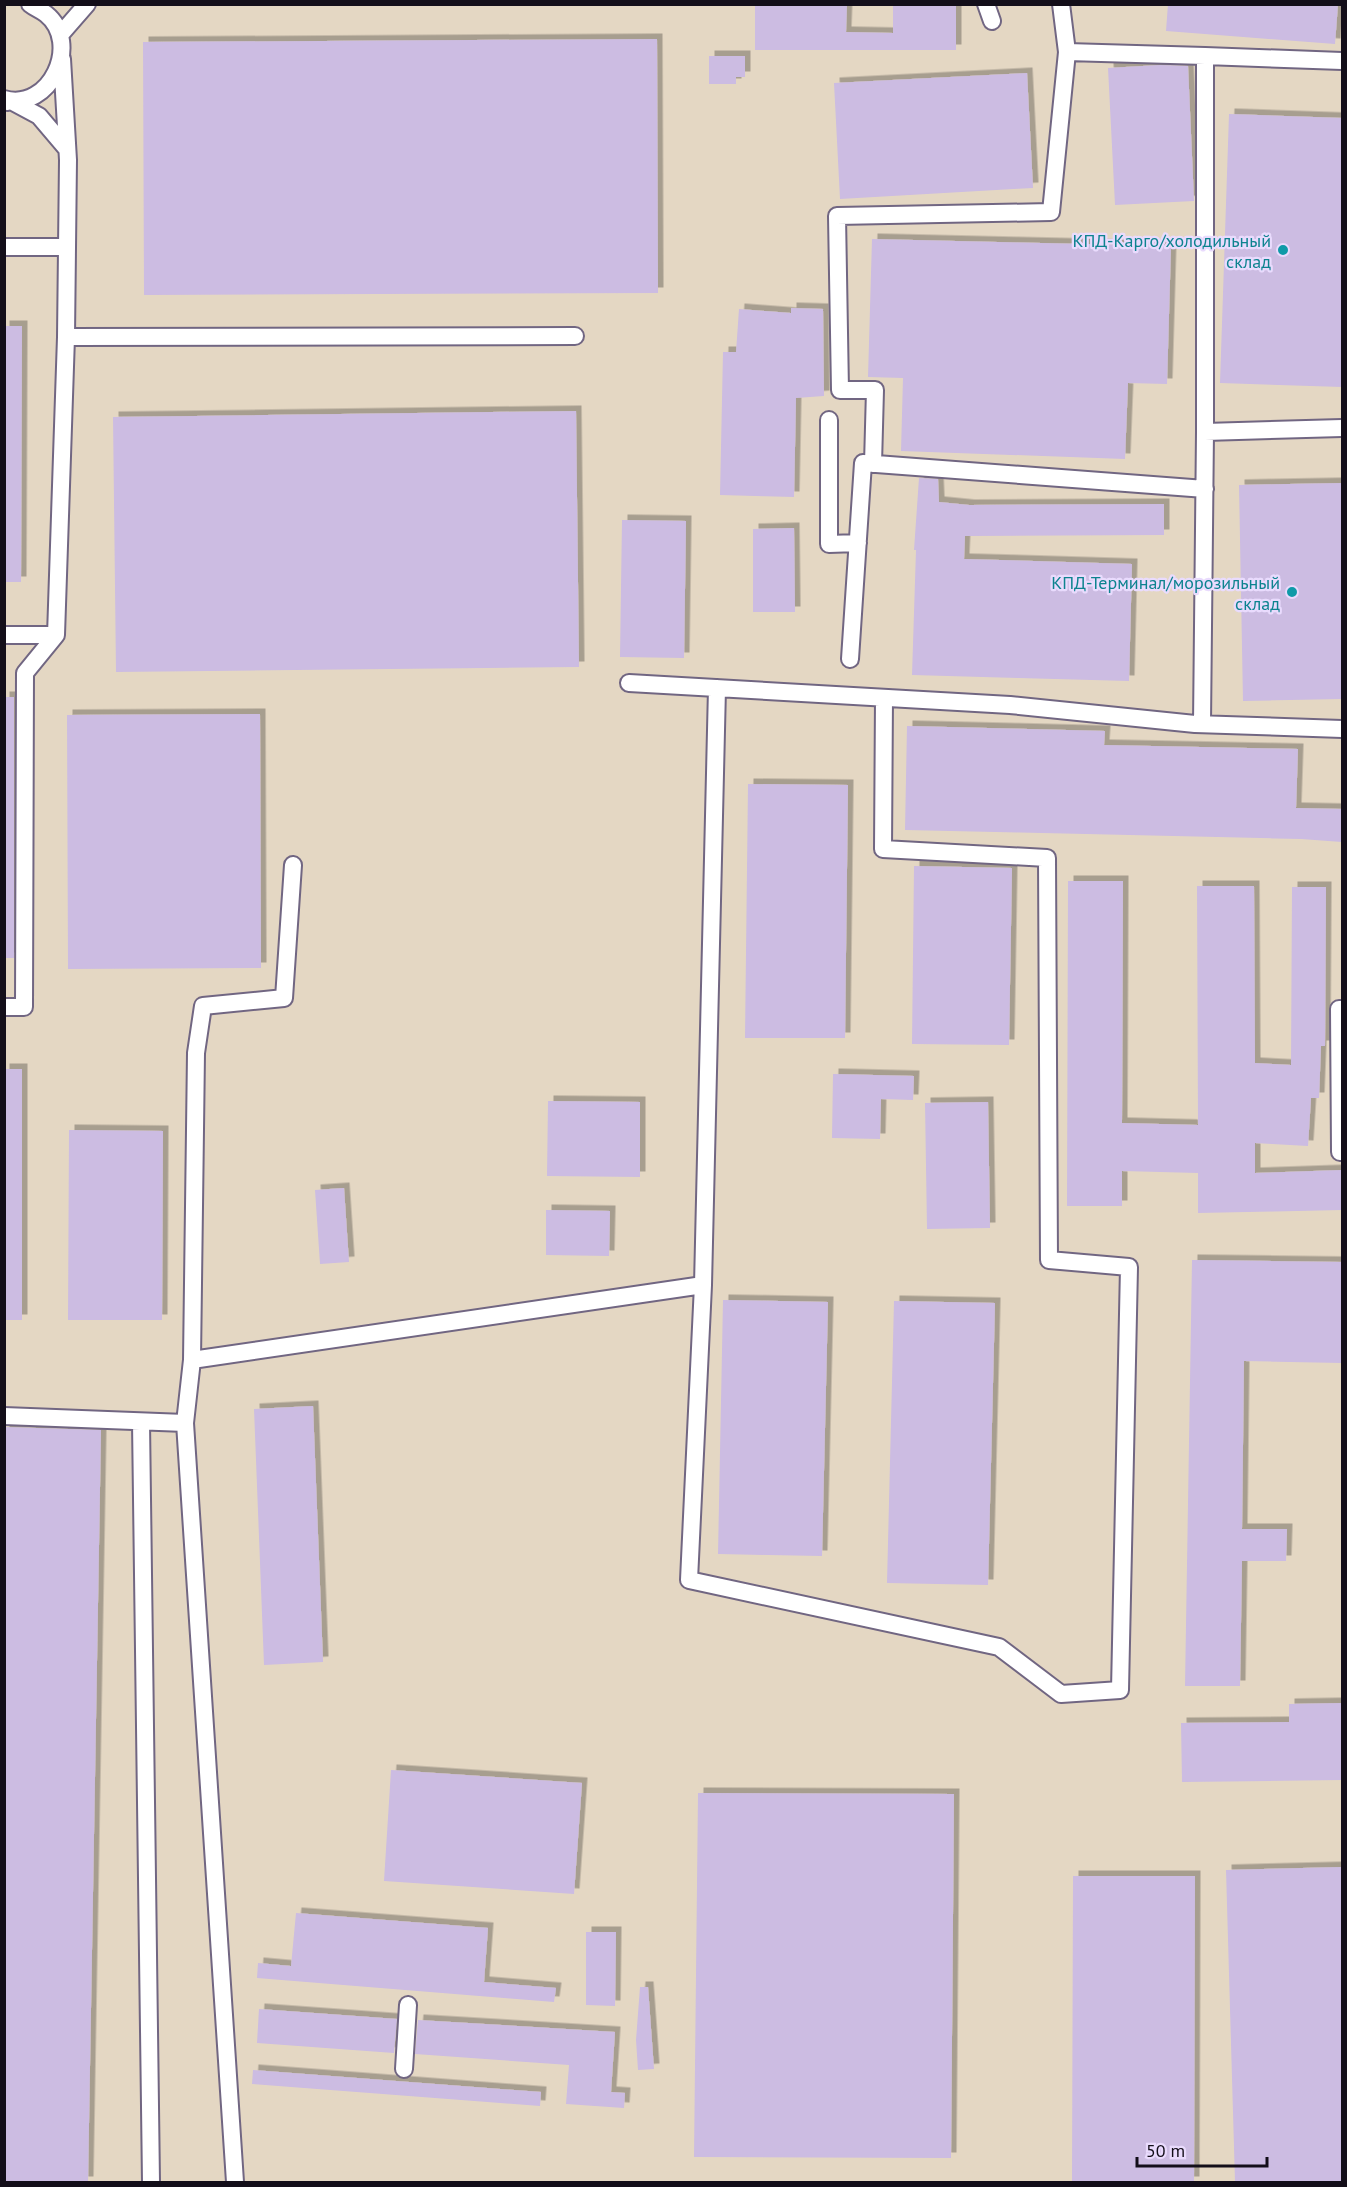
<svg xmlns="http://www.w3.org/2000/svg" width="1347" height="2187" font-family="'PT Sans',sans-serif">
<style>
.industrial{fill:#e4d7c3}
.building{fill:#ccbce2;filter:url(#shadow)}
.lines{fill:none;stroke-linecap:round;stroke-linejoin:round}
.minor-casing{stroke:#716682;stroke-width:20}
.minor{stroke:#fff;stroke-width:16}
.culture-dot{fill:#0f9aa8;stroke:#e9dbfd;stroke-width:2}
.labels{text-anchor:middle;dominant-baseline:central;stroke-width:4.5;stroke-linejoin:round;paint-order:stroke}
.culture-label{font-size:18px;fill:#0d838f;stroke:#e9dbfd;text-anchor:end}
</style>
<defs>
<filter id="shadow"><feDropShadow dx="5.5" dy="-5.5" stdDeviation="0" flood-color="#0004"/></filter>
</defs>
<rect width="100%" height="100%" fill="#e9dbfd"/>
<path class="industrial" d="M 5,5 L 1342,5 L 1342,2182 L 5,2182 Z"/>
<path class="building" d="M 755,4 L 847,4 L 846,32 L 893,33 L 893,4 L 956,4 L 956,50 L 755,50 Z
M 1168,4 L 1338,4 L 1335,44 L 1166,31 Z
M 657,39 L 658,293 L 144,295 L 143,42 Z
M 709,56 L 745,56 L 745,77 L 736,77 L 736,84 L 709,84 Z
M 1160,65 L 1188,66 L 1194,201 L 1115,205 L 1108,68 Z
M 1027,73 L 1033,188 L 840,199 L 834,83 Z
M 1229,114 L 1342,118 L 1342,387 L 1220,383 Z
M 872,239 L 1171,246 L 1167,384 L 1128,383 L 1125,459 L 901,451 L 903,378 L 868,377 Z
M 791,308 L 823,309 L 824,396 L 796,398 L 794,497 L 720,495 L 723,352 L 736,352 L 739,309 L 791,313 Z
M 4,326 L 22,326 L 21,582 L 4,582 Z
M 576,411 L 579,667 L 116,672 L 113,417 Z
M 919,478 L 938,479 L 939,502 L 969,505 L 1164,504 L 1164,535 L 965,536 L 964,559 L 1132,564 L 1129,681 L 912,675 L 916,550 L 914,550 Z
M 1342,483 L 1342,699 L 1243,701 L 1239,485 Z
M 622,520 L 686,521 L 684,658 L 620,657 Z
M 794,528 L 795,612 L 753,612 L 753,529 Z
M 4,697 L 14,697 L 14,958 L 4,958 Z
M 260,714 L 261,968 L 68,969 L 67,715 Z
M 907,726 L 1105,731 L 1104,745 L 1298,749 L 1296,808 L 1342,809 L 1342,842 L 1301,839 L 905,830 Z
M 748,784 L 848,785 L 845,1038 L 745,1038 Z
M 914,866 L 1012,868 L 1009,1045 L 912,1044 Z
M 1068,881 L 1123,881 L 1122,1123 L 1198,1125 L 1197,886 L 1254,886 L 1255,1063 L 1291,1065 L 1292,887 L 1326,887 L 1325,1046 L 1321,1046 L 1319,1098 L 1311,1098 L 1308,1146 L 1255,1143 L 1255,1173 L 1342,1170 L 1342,1210 L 1198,1213 L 1198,1173 L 1122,1171 L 1122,1206 L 1067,1206 Z
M 4,1069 L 22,1069 L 22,1320 L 4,1320 Z
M 833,1074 L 914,1076 L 913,1100 L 881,1099 L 880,1139 L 832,1138 Z
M 548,1101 L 640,1102 L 640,1177 L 547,1176 Z
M 988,1102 L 990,1228 L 927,1229 L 925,1103 Z
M 69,1130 L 163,1131 L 162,1320 L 68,1320 Z
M 344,1188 L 349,1262 L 320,1264 L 315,1190 Z
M 546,1210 L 610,1211 L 609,1256 L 546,1255 Z
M 1192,1260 L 1342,1262 L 1342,1363 L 1244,1361 L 1242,1529 L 1287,1529 L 1286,1561 L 1242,1561 L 1240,1686 L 1185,1686 Z
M 723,1300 L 828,1302 L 822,1556 L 718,1554 Z
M 894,1301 L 995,1303 L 988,1585 L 887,1583 Z
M 313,1406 L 323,1662 L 264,1665 L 254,1409 Z
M 4,1427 L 101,1430 L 88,2182 L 4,2182 Z
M 1342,1703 L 1342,1780 L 1182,1782 L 1181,1723 L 1289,1722 L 1289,1704 Z
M 391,1770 L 582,1783 L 574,1894 L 384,1881 Z
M 698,1793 L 954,1794 L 951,2158 L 694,2157 Z
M 1342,1867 L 1342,2182 L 1235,2182 L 1226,1870 Z
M 1073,1876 L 1195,1876 L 1194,2182 L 1072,2182 Z
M 296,1913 L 488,1928 L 484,1982 L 556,1988 L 554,2002 L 257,1978 L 258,1963 L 291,1966 Z
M 586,1932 L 616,1932 L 615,2006 L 586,2005 Z
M 640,1987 L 648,1987 L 654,2069 L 638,2070 L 636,2040 Z
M 259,2009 L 397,2019 L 394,2053 L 257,2043 Z
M 418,2020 L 615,2032 L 611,2092 L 625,2093 L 624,2108 L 566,2104 L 569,2065 L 415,2054 Z
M 253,2070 L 541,2092 L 540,2106 L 252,2084 Z"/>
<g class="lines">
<g class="minor-casing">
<path id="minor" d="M 986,4 L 992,21
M 60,35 L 87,4
M 1067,52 L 1205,56
M 1342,61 L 1205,56 L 1205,432 L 1342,428
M 4,99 C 50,112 82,43 46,14 C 41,10 35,8 30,4
M 7,102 L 11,101 L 39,116 L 67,149
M 4,247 L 66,247
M 66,337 L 575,336
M 829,420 L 829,544 L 858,543
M 873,464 L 875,390 L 840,390 L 837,216 L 1051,212 L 1067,52 L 1061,4
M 4,635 L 56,635
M 850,659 L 863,463 L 1205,489
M 629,683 L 1010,705 L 1195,724 L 1342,729
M 1202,724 L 1205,432
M 4,1007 L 24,1007 L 25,673 L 56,635 L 66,337 L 68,160 L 62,59
M 1342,1009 L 1339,1009 L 1340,1152 L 1342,1152
M 703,1285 L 689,1580 L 999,1647 L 1061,1694 L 1120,1690 L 1129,1267 L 1049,1260 L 1047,858 L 883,849 L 884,698
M 192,1360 L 703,1285 L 717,688
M 4,1416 L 185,1423
M 141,1422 L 151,2182
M 404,2069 L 408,2005
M 235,2182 L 185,1423 L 192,1360 L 196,1053 L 203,1006 L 284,998 L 293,865"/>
</g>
<use href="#minor" class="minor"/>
</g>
<g class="culture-dot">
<circle cx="1283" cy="250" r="6"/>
<circle cx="1292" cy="592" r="6"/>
</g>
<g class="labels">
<g class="culture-label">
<text x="1271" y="240">КПД-Карго/холодильный<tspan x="1271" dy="21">склад</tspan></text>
<text x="1280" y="582">КПД-Терминал/морозильный<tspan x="1280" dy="21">склад</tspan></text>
</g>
</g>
<rect width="1347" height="2187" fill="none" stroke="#130e19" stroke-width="12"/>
<path d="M1137 2157v9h130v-9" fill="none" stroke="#130e19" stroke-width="3"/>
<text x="1146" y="2157" font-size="18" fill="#130e19" stroke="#e9dbfd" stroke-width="4.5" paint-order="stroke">50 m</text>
</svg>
